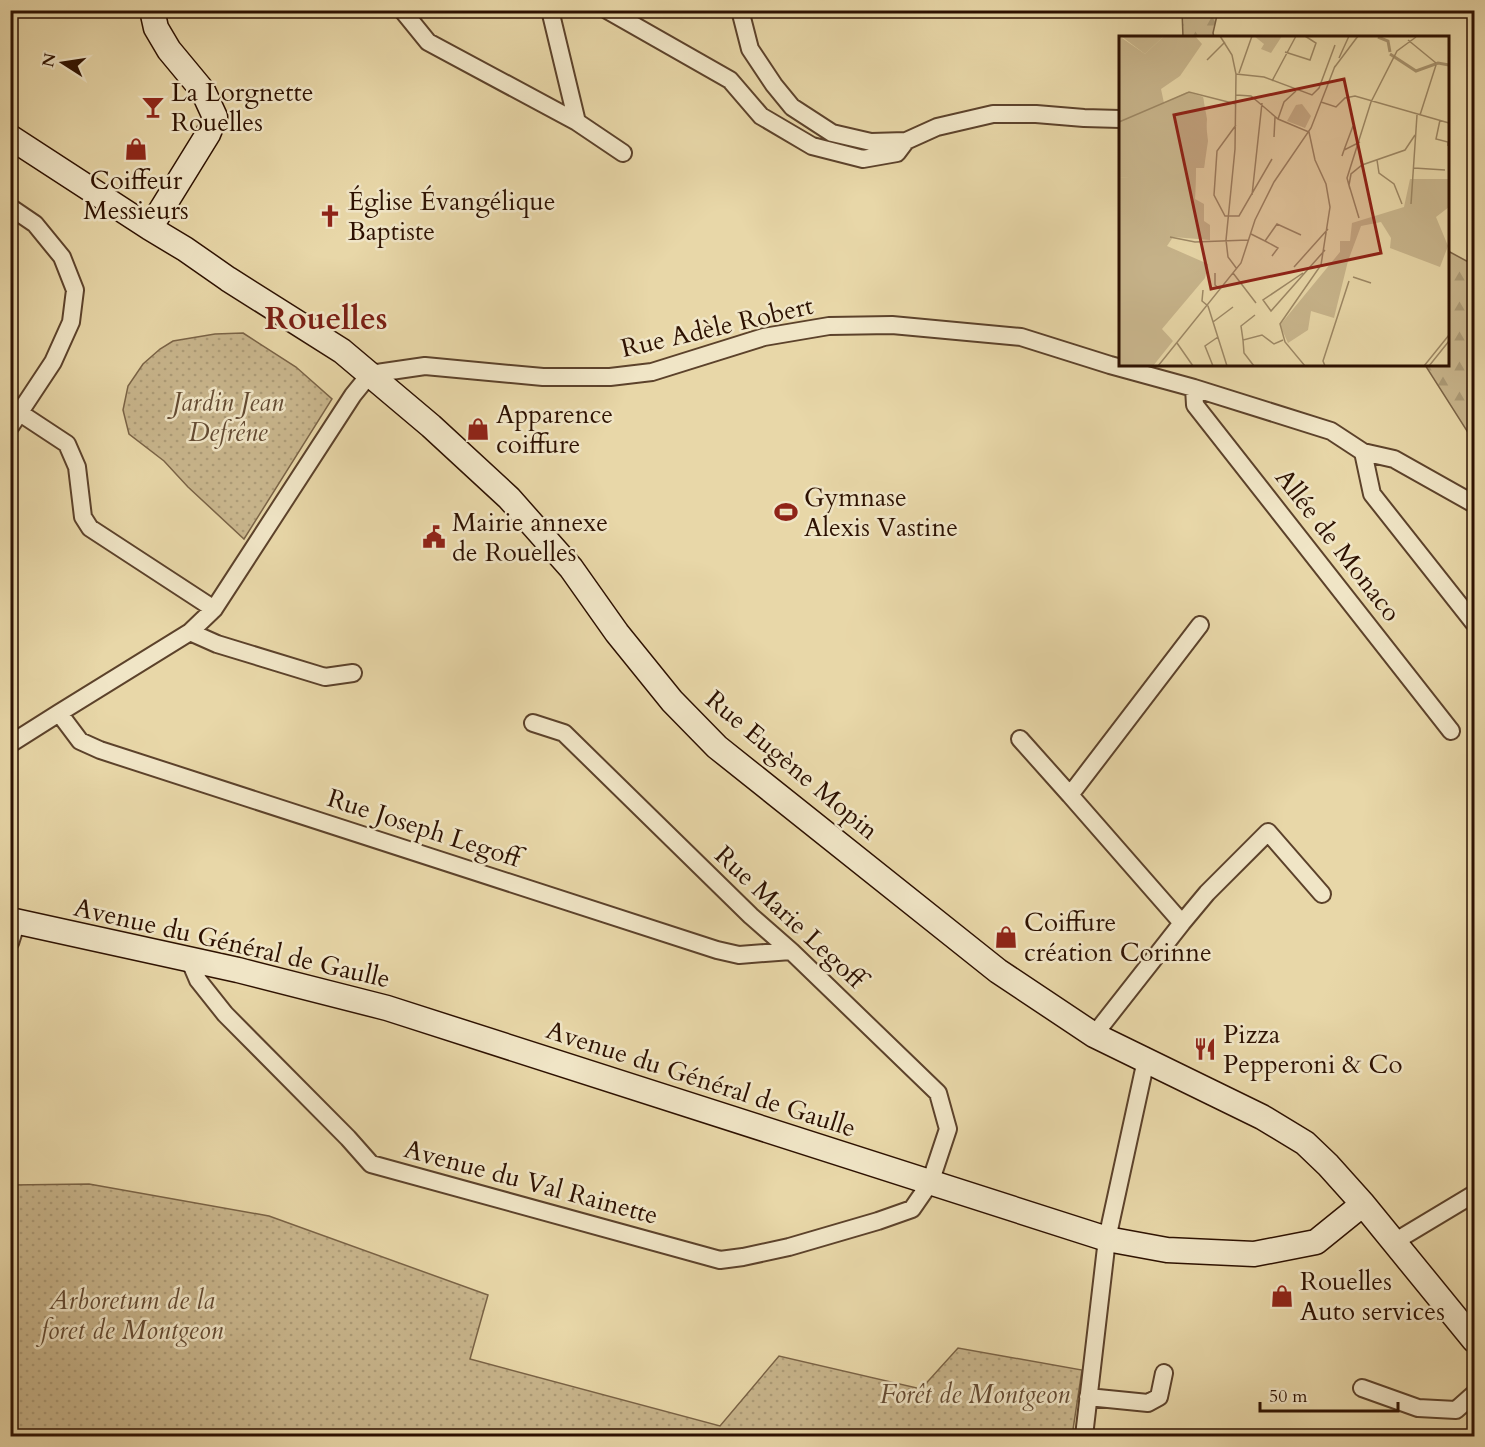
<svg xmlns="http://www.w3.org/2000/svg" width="1485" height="1447" font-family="Cardo,serif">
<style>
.forest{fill:url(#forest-firs);stroke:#7a6346;stroke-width:1.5}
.park{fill:url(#park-dots);stroke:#7a6346;stroke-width:1.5}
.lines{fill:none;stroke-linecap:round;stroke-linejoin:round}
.street-casing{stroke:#5c422b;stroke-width:20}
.secondary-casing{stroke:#2d1101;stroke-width:27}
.street{stroke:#f0e5c6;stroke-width:16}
.secondary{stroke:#f0e5c6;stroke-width:24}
.labels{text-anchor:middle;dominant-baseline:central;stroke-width:5;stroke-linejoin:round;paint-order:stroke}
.poi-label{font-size:26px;fill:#2d1101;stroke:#f0e5c6;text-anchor:start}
.street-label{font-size:26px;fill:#2d1101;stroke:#f0e5c6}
.park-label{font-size:26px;font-style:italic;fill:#634a32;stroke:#f0e5c6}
.district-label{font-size:32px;font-weight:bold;fill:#7a1f14;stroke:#f0e5c6}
.inset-river{fill:none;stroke:#a8946f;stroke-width:3}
.inset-road{fill:none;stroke:#9d8865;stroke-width:1.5}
.view{fill:#8f2418;fill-opacity:0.15;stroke:#8f2418;stroke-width:3}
.inset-edge{fill:none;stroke:#2d1101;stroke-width:3}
</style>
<defs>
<pattern id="forest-firs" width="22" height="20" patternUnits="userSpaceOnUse" patternTransform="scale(1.5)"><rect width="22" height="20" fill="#c8b58c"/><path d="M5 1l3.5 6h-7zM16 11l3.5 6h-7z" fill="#ac9b77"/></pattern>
<pattern id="park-dots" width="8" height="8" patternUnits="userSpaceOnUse" patternTransform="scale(1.5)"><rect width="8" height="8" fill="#c8b58c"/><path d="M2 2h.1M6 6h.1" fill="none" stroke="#ac9b77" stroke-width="1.8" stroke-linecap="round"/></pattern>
</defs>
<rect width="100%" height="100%" fill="#e8d7a8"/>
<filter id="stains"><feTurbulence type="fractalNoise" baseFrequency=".00333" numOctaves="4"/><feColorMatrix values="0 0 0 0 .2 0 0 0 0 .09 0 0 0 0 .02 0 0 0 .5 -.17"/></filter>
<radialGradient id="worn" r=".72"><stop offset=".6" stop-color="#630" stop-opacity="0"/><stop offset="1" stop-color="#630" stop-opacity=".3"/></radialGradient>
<path class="forest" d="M 1182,11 L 1218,11 L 1213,33 L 1214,37 L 1183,37 Z
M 1448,251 L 1474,265 L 1474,442 L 1425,365 L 1448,364 Z"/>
<path class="park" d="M 243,333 L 296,367 L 332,399 L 244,539 L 188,487 L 164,461 L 129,434 L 123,410 L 128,386 L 143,364 L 160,349 L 173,341 L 215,334 Z
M 89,1184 L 269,1216 L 488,1295 L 470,1359 L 720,1426 L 779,1356 L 921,1389 L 958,1348 L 1082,1370 L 1072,1436 L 11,1436 L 11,1185 Z"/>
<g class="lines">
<g class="street-casing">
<path id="street" d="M 402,10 L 428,42 L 577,122
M 550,10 L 577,122 L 623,153
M 607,10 L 730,80 L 761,116 L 812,146 L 863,159 L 897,153 L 906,141
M 740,10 L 750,49 L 774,85 L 792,107 L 832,133 L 871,142 L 906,141 L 937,127 L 993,114 L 1036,114 L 1084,118 L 1120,119
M 10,207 L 35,224 L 62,257 L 75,290 L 71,322 L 53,362 L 10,427
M 1194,388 L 1195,405 L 1451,731
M 20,413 L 67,444 L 77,467 L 83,517 L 90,528 L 214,609
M 1363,452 L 1372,494 L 1474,623
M 190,632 L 217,644 L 325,677 L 353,673
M 59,713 L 80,741 L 100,750 L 717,950 L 739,955 L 791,951
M 1020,739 L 1070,795
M 10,744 L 59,713 L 190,632 L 214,609 L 353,395 L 370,374 L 425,366 L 543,377 L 610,377 L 652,372 L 764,337 L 829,326 L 892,325 L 1021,337 L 1110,365 L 1194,388 L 1331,431 L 1363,452 L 1394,459 L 1474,504
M 1182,923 L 1207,893 L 1268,832 L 1322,894
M 10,943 L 17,921
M 189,959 L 198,980 L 225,1014 L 348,1138 L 371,1164 L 720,1260 L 743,1257 L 789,1247 L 878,1221 L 912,1209 L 930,1183 L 948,1129 L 938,1093 L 791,951 L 751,916 L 564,733 L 533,723
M 1094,1035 L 1182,923 L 1070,795 L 1200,625
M 1394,1242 L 1474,1194
M 1362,1388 L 1418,1408 L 1456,1410 L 1474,1394
M 1088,1397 L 1148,1403 L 1159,1397 L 1164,1373
M 1084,1436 L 1107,1239 L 1146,1060"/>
</g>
<g class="secondary-casing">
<path id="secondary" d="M 10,137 L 150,228 L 185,249 L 228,279 L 342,351 L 431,426 L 509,498 L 571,568 L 617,633 L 672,701 L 717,747 L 998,971 L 1094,1035 L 1262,1117 L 1305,1143 L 1328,1165 L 1363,1204 L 1474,1340
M 150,228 L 208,134 L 215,117 L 203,91 L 169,50 L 156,28 L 152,10
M 10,920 L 238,970 L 387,1008 L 1107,1239 L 1167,1250 L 1254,1254 L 1316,1242 L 1363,1204"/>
</g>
<use href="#street" class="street"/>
<use href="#secondary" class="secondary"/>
</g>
<defs>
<g id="bar-bare" transform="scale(1.8)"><path d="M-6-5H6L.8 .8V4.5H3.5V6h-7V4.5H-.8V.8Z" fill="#8f2418" stroke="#f0e5c6" stroke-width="2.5" paint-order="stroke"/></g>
<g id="shop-bare" transform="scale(1.8)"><path d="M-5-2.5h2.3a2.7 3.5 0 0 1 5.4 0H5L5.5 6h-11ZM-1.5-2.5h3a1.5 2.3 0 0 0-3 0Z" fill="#8f2418" stroke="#f0e5c6" stroke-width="2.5" paint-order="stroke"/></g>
<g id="church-bare" transform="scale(1.8)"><path d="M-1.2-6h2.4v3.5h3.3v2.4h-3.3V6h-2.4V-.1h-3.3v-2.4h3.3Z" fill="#8f2418" stroke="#f0e5c6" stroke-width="2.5" paint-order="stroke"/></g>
<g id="stadium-bare" transform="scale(1.8)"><path d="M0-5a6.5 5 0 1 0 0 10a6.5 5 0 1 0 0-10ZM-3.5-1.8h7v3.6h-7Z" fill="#8f2418" stroke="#f0e5c6" stroke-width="2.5" paint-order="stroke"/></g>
<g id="civic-bare" transform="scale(1.8)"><path d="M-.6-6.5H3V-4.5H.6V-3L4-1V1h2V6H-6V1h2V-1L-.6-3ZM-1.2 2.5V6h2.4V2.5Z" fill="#8f2418" stroke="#f0e5c6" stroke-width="2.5" paint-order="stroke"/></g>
<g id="restaurant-bare" transform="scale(1.8)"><path d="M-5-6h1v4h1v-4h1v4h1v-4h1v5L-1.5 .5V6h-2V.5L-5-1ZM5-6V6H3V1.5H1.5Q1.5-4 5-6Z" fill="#8f2418" stroke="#f0e5c6" stroke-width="2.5" paint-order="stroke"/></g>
</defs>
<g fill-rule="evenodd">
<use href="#bar-bare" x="153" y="107"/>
<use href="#shop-bare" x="136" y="149"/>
<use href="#church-bare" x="330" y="216"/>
<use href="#shop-bare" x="478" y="429"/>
<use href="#stadium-bare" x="786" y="512"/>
<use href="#civic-bare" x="434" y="537"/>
<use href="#shop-bare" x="1006" y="937"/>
<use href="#restaurant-bare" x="1205" y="1049"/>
<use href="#shop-bare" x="1282" y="1296"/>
</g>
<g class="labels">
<g class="poi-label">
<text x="171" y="92">La Lorgnette<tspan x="171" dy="30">Rouelles</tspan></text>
<text x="136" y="180" text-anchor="middle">Coiffeur<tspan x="136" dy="30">Messieurs</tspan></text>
<text x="348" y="201">Église Évangélique<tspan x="348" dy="30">Baptiste</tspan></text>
<text x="496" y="414">Apparence<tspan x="496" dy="30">coiffure</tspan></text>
<text x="804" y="497">Gymnase<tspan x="804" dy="30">Alexis Vastine</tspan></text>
<text x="452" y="522">Mairie annexe<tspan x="452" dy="30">de Rouelles</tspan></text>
<text x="1024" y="922">Coiffure<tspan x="1024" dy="30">création Corinne</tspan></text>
<text x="1223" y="1034">Pizza<tspan x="1223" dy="30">Pepperoni &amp; Co</tspan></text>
<text x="1300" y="1281">Rouelles<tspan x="1300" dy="30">Auto services</tspan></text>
</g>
<g class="street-label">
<text transform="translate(717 327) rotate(-13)">Rue Adèle Robert</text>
<text transform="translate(1338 545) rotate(52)">Allée de Monaco</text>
<text transform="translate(792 765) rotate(40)">Rue Eugène Mopin</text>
<text transform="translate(424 828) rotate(18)">Rue Joseph Legoff</text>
<text transform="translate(790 917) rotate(43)">Rue Marie Legoff</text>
<text transform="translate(232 943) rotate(13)">Avenue du Général de Gaulle</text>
<text transform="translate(701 1079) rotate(18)">Avenue du Général de Gaulle</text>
<text transform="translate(531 1182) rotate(15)">Avenue du Val Rainette</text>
</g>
<g class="park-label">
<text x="228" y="402">Jardin Jean<tspan x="228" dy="30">Defrêne</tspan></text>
<text x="132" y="1300">Arboretum de la<tspan x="132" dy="30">foret de Montgeon</tspan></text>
<text x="975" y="1394">Forêt de Montgeon</text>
</g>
<g class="district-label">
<text x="326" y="319">Rouelles</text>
</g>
</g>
<g transform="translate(1119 36)">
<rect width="330" height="330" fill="#e8d7a8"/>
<path d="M 0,0 L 26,18 L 45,0 L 76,0 L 83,8 L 61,40 L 42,53 L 45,67 L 68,56 L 84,61 L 89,105 L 85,132 L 77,132 L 76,163 L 38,145 L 0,141 ZM 135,0 L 163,0 L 152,17 L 142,13 L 145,8 Z" fill="#c8b58c"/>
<path d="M 0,10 L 15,24 L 25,19 L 15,29 L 8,49 L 13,59 L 13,81 L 0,84 L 6,55 L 3,40 L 10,29 L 0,18 ZM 291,143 L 330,143 L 330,171 L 317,181 L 329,210 L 321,231 L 271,212 L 272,202 L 262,186 L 242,190 L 229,225 L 215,282 L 192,275 L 189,294 L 169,307 L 161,289 L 221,216 L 221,205 L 231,205 L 233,187 L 285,171 Z" fill="#c8b58c"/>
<path d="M 2,0 L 45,0 L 26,18 ZM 71,57 L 84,61 L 88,83 L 85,132 L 77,132 L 76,163 L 85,168 L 85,185 L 91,189 L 91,204 L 54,201 L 48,210 L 89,228 L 86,242 L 43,293 L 54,305 L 34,330 L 0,330 L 0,141 L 17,142 L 13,105 L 18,104 L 13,84 ZM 183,68 L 192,80 L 186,92 L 168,85 L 177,69 Z" fill="#c8b58c"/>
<path d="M 13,84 L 18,104 L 13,106 L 14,112 L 0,112 L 0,86 Z" fill="#c8b58c"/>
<path class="inset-river" d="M 259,1 L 269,5 L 271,16M 271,18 L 297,35 L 319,27 L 330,29"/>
<path class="inset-road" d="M 101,0 L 113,19 L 117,38 L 116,113 L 107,204 L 109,221 L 118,233M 289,4 L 317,27M 166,16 L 191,24 L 197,7 L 186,0M 220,22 L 230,0M 88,24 L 106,6M 215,32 L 239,0M 120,37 L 133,0M 117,38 L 145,41 L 193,59 L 200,52 L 216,9M 153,45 L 177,0M 117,59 L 132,60 L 159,83 L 190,96 L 196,124 L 207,148 L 211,171 L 202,229 L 161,288 L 166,306 L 186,330M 202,66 L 217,71 L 226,62 L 236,60 L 330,87M 301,79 L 317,29M 159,83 L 165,66 L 177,55M 321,84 L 317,103 L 329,106 L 329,110M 0,86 L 70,56 L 117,68M 117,89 L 98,115 L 95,159 L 106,180 L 120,180 L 153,123M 155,101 L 156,81M 225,114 L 234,90M 223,120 L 225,114 L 241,106M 258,124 L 260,137 L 275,148 L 283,168M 295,132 L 326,134M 231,153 L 228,142 L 252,66 L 278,15 L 297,1M 133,159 L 143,67M 292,168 L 298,79M 240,182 L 230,149 L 232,138 L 243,129 L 286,114 L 296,99M 132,198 L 146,205 L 158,188 L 182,199M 51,201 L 76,206 L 129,204M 146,205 L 159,212 L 153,220M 175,231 L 209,193M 96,237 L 96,249 L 101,253M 114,237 L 137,267M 184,237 L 144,264 L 152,275 L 206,214M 234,241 L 252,247M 84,254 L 83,265 L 89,270 L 108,330M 94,286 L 114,271M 124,304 L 122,290 L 136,279M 58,307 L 74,330M 39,330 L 122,227 L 136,184 L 155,146 L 192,92 L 216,30M 94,330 L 86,310 L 99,301M 135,330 L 125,317 L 124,304 L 143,299 L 155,308 L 164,304M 206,330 L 204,325 L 230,245M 305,330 L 330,299M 310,330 L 330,305"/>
<path class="view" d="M 225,43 L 262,217 L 92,253 L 55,79 Z"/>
<rect width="330" height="330" class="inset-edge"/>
</g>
<rect width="1485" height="1447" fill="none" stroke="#e8d7a8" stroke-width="36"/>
<rect x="12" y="12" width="1461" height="1423" fill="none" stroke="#2d1101" stroke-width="3"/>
<rect x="18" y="18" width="1449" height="1411" fill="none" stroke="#2d1101" stroke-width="1.5"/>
<g transform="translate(63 63) rotate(282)" stroke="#f0e5c6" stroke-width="4.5" paint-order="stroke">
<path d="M0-4.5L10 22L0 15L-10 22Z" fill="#2d1101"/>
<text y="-9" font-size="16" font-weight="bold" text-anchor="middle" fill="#2d1101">N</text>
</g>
<path d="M1260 1402v9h138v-9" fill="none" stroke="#2d1101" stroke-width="3"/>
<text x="1269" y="1402" font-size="18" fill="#2d1101" stroke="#f0e5c6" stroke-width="4.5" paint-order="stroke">50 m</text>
<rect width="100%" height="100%" filter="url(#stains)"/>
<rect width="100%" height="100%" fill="url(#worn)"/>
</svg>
